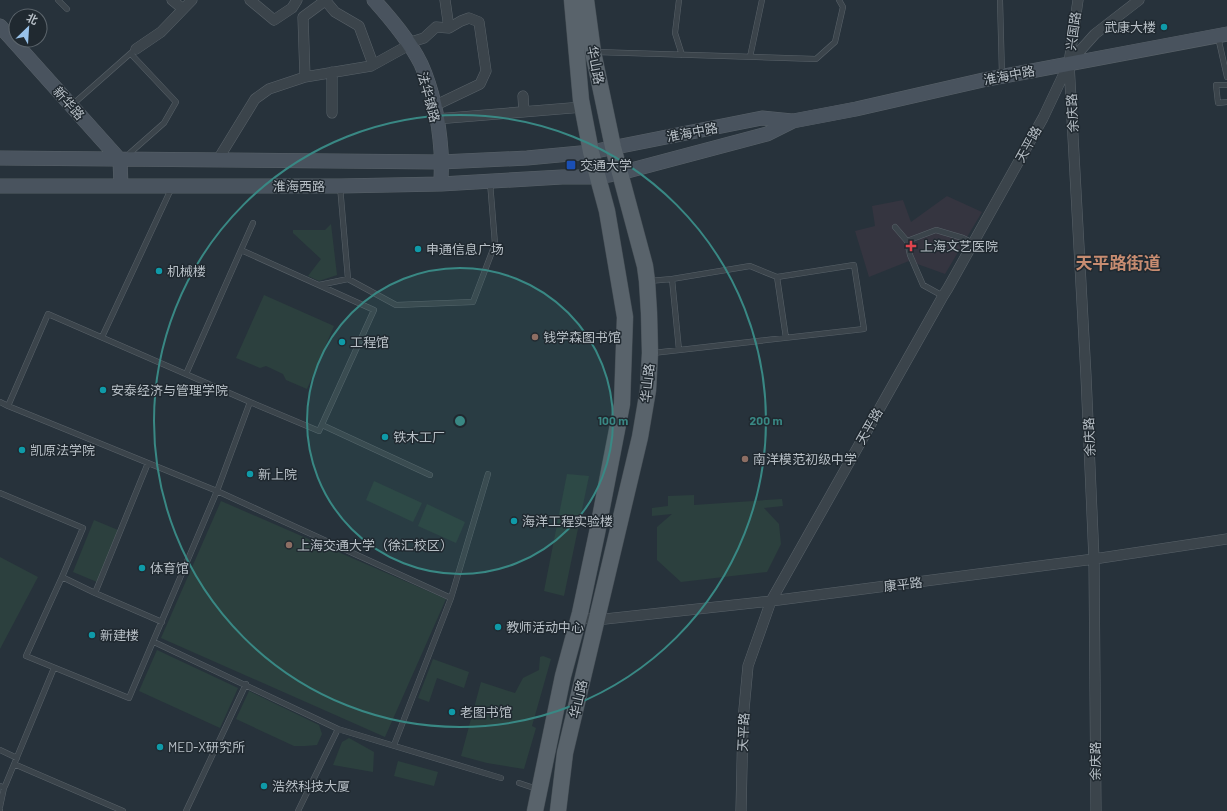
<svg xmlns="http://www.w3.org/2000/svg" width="1227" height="811" font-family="Barlow,'Noto Sans SC',sans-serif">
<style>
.medical{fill:#353540}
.green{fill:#2c403e}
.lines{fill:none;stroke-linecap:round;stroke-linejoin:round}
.lane-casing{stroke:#596269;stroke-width:6}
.street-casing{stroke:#596269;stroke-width:11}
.secondary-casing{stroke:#596269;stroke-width:15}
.primary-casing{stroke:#444d54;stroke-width:17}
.lane{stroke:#3b444b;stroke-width:5}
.street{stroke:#3b444b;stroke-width:10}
.secondary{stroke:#49535e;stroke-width:14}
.primary{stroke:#59636b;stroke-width:16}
.ring{fill:none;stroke:#398884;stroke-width:2}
.culture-dot{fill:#0f9aa8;stroke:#202930;stroke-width:1.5}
.transit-dot{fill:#1a4fb4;stroke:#202930;stroke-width:1.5}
.health-dot{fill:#e0444e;stroke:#202930;stroke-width:1.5}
.education-dot{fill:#8d6e63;stroke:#202930;stroke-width:1.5}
.labels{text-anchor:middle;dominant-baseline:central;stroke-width:3;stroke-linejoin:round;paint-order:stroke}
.poi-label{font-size:13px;fill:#b7bfc6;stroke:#202930;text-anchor:start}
.street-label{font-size:13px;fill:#b7bfc6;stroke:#202930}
.district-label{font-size:17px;font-weight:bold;fill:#c78c71;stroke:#202930}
.centre{fill:#398884;stroke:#202930;stroke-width:2}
.ring-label{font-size:12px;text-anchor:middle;font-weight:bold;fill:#398884;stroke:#202930;stroke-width:3;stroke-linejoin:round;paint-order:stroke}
</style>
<rect width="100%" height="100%" fill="#27323b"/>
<path class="medical" d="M 947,196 L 982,212 L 945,274 L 909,261 L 869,277 L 855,231 L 875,226 L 872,206 L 903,200 L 911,222 Z"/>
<path class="green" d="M 331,224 L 337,275 L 319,281 L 308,276 L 321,259 L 293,233 L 293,230 L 325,230 Z
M 264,295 L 334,326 L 307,389 L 286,380 L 283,374 L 266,366 L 260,368 L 236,358 Z
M 567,474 L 589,476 L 564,596 L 544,591 Z
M 374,481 L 422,503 L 413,522 L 366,500 Z
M 694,495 L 694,505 L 782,499 L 783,506 L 764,508 L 779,524 L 781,544 L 767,572 L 681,582 L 657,560 L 657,527 L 672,514 L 652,516 L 652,508 L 668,506 L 668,496 Z
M 221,501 L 446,599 L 385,737 L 161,638 Z
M 427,504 L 465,522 L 456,543 L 418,526 Z
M 94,520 L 118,530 L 97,582 L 73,572 Z
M 0,557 L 38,577 L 0,649 Z
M 157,650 L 238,688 L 220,728 L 139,691 Z
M 543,656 L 551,659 L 532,726 L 536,728 L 524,769 L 487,763 L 461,756 L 481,682 L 515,693 L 523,678 L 539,670 L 540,657 Z
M 433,659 L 469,672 L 464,688 L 437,678 L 429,702 L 418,698 Z
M 249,691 L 319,725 L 322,734 L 317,745 L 305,746 L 294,746 L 236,719 Z
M 349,738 L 374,752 L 373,772 L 333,765 L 342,742 Z
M 398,761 L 438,772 L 434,786 L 394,776 Z"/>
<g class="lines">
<g class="lane-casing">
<path id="lane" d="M 58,0 L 67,9
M 679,0 L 675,33 L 682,55
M 1000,0 L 1002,75
M 1218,37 L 1227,77
M 596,52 L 816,59 L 835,42 L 843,7 L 839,0
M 750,57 L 762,0
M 1227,85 L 1216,85 L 1218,103 L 1227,102
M 72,105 L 132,52
M 128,158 L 130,153 L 164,123 L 176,102 L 131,54
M 340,186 L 348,279 L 396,305 L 473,302 L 495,244 L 490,182
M 895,227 L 907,241
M 241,250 L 374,310 L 319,431 L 250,402
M 777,277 L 786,338
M 672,279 L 679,350
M 649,281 L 672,279 L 750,266 L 777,277 L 854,265 L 864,329 L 653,353
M 319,285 L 348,279
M 943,296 L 923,285 L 910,255 L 907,241 L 936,230 L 963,238 L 973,243
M 102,337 L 172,187
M 186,374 L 253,223
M 0,402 L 8,406 L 217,491 L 250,402 L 48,314 L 8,406
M 322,425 L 430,475
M 0,493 L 83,528 L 62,577 L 95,593 L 148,463
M 62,577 L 26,656 L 129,698 L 217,491 L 451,598 L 394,745
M 95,593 L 162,622
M 451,598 L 488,474
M 154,642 L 338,729
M 0,750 L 17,758
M 14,764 L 123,811
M 519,783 L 537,789
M 0,786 L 4,788 L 5,786 L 54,668
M 0,807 L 4,788
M 0,810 L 0,811
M 186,811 L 246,684
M 298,811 L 338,729 L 501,778"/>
</g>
<g class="street-casing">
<path id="street" d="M 172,0 L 183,9
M 250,0 L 274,20 L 292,8 L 297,0
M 325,0 L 335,12 L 359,26 L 373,64
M 326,0 L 303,17 L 305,77 L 371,66 L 409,45
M 445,0 L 449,28
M 1078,0 L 1069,63 L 1086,376 L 1094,559 L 1096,811
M 408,43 L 424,38 L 436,27 L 449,28 L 461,21 L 469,18 L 479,22 L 486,71 L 480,84 L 434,106
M 136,49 L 161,32 L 192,0
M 332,72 L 332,113
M 523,96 L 524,112
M 436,119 L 583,107
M 217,161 L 255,99 L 269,89 L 305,77
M 579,617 L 596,620 L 771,601 L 1094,559 L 1227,539
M 741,811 L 743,720 L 748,666 L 771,601 L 943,296 L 948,288 L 1043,118 L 1069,63 L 1095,34 L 1139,0"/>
</g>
<g class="secondary-casing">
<path id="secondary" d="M 374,0 C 391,19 409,40 421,64 C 433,91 439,122 441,151 C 442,162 441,173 441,184
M 0,26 L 120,160 L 121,186
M 0,158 L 441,162 L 527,158 L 591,152 L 762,118 L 792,121
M 0,186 L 340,186 L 441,184 L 562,177 L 597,177 L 620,173 L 767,134 L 793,121 L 856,109 L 983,80 L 1227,34"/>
</g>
<g class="primary-casing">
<path id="primary" d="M 535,811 L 563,676 L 580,613 L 597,533 L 622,404 L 625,317 L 607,211 L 591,152 L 581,100 L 572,0
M 558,811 L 565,753 L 640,437 L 648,390 L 650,353 L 649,313 L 647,281 L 645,266 L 613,147 L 593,52 L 586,0"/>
</g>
<use href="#lane" class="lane"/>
<use href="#street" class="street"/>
<use href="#secondary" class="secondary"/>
<use href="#primary" class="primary"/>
</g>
<circle cx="460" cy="421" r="153" fill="#398884" fill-opacity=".12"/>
<g class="ring">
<circle cx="460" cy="421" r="153"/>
<circle cx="460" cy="421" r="306"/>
</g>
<g class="culture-dot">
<circle cx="1164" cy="27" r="4"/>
<circle cx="418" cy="249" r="4"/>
<circle cx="159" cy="271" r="4"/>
<circle cx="342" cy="342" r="4"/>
<circle cx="103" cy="390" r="4"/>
<circle cx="385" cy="437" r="4"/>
<circle cx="22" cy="450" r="4"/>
<circle cx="250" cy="474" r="4"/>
<circle cx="514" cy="521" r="4"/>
<circle cx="142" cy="568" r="4"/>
<circle cx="498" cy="627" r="4"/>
<circle cx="92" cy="635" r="4"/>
<circle cx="452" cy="712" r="4"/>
<circle cx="160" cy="747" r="4"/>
<circle cx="264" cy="786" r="4"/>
</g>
<rect class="transit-dot" x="566" y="160" width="10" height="10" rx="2"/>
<path class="health-dot" d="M909 240h4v4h4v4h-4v4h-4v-4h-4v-4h4z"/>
<g class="education-dot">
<circle cx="535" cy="337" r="4"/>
<circle cx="745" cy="459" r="4"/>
<circle cx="289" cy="545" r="4"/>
</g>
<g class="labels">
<g class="poi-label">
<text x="1156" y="27" text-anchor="end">武康大楼</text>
<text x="580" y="165">交通大学</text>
<text x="920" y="246">上海文艺医院</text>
<text x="426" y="249">申通信息广场</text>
<text x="167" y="271">机械楼</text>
<text x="543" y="337">钱学森图书馆</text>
<text x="350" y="342">工程馆</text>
<text x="111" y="390">安泰经济与管理学院</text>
<text x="393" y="437">铁木工厂</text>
<text x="30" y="450">凯原法学院</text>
<text x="753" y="459">南洋模范初级中学</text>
<text x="258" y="474">新上院</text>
<text x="522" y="521">海洋工程实验楼</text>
<text x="297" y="545">上海交通大学（徐汇校区）</text>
<text x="150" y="568">体育馆</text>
<text x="506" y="627">教师活动中心</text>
<text x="100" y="635">新建楼</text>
<text x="460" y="712">老图书馆</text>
<text x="168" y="747">MED-X研究所</text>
<text x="272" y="786">浩然科技大厦</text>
</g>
<g class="street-label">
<text transform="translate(1073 31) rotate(-82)">兴国路</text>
<text transform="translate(596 65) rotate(79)">华山路</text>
<text transform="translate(1009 75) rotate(-11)">淮海中路</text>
<text transform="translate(429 97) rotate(75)">法华镇路</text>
<text transform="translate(69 103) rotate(48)">新华路</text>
<text transform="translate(1072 113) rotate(-93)">余庆路</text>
<text transform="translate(692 132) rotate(-11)">淮海中路</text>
<text transform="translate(1028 144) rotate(-61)">天平路</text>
<text x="299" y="186">淮海西路</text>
<text transform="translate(647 383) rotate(-84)">华山路</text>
<text transform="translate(869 426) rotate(-60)">天平路</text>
<text transform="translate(1089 437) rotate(-92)">余庆路</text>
<text transform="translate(903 584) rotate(-7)">康平路</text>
<text transform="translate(578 699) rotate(-77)">华山路</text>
<text transform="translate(743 732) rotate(-87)">天平路</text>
<text transform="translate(1095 761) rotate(-90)">余庆路</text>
</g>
<g class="district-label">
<text x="1118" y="262">天平路街道</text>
</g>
</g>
<circle cx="460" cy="421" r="6" class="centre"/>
<g class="ring-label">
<text x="613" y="425">100 m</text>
<text x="766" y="425">200 m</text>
</g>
<g transform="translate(28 28) rotate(25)"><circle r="19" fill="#202930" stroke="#5c656c"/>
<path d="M0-3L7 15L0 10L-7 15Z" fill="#98c2ea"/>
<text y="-6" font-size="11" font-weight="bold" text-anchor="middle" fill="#b7bfc6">北</text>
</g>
</svg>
